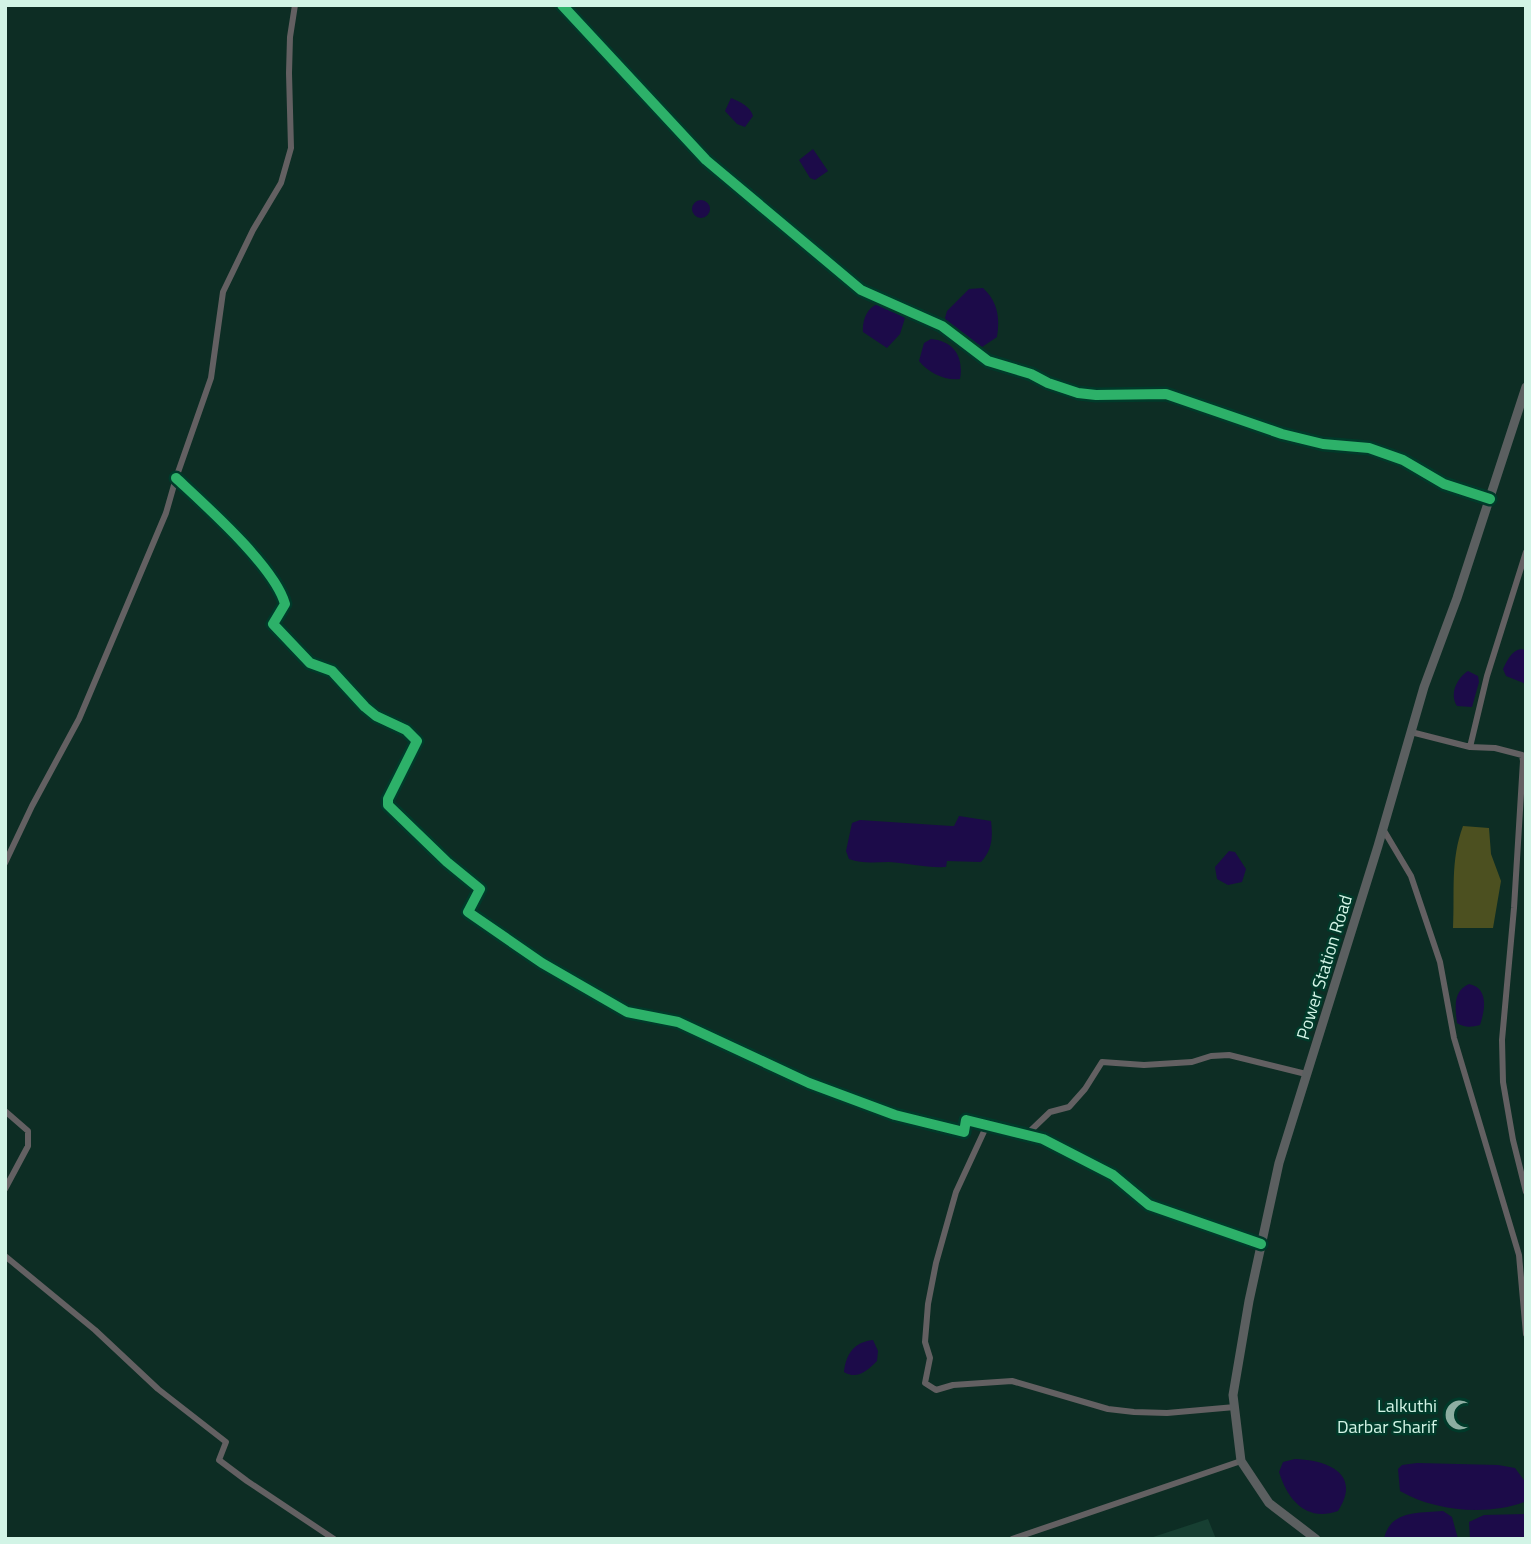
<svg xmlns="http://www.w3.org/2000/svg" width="1531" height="1544" font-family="'Titillium Web',sans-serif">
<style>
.built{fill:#173f32}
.green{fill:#4c5020}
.water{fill:#1c0b49}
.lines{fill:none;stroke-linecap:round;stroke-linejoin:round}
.minor{stroke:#636062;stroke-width:6}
.primary{stroke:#5b5f60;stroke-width:9}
.cycleway-casing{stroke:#003a2a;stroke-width:15}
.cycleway{stroke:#2db169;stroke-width:10}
.labels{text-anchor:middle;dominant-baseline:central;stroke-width:5;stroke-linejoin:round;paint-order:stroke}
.street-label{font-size:18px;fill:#d2f4e6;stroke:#003a2a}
.poi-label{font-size:18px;fill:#d2f4e6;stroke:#003a2a;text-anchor:end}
</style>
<rect width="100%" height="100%" fill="#0d2d24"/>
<path class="built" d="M 1208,1519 L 1216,1539 L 1147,1539 Z"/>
<path class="green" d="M 1463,826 L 1489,828 L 1491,854 L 1501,881 L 1493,928 L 1453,928 C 1455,892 1450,861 1463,826 Z"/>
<path class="water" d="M 731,98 C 740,102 750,106 753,116 L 745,127 L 737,124 L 725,111 Z
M 813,149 L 828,171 L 815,180 L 810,178 L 799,160 Z
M692 209a9 9 0 1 1 18 0a9 9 0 1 1-18 0Z
M 983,288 C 998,302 1000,318 997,337 L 982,347 L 949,325 L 945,318 L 947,311 L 969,289 Z
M 878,304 L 893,310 L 905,318 L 900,334 L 887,348 L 863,332 C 862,321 867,307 878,304 Z
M 931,339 C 954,341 964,357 960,379 C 945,381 929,373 919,361 L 924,343 Z
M 1521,649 L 1526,650 L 1526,684 L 1506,676 L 1503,669 C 1507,661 1511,651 1521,649 Z
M 1468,671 L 1478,676 L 1479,682 L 1472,707 L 1457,706 C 1449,694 1457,678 1468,671 Z
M 959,816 L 991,821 C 993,838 992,850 981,862 L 947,861 L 946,867 C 926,868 908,863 889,862 C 875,862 863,864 849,859 L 846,851 L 852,823 L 860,820 L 951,826 L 954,826 Z
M 1229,851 L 1235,852 L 1246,869 L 1242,882 L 1228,885 L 1217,879 L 1215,867 Z
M 1469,984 C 1489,988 1485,1010 1480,1025 C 1471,1027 1465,1028 1457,1023 C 1455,1007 1453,991 1469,984 Z
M 873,1340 L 878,1351 L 877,1361 C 867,1371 857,1380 844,1372 C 846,1354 854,1342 873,1340 Z
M 1295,1459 C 1328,1460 1362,1474 1338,1511 C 1307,1522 1288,1501 1279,1472 L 1283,1462 Z
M 1417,1463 L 1498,1465 L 1515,1468 L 1526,1483 L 1524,1502 C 1487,1516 1434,1511 1400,1491 L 1398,1469 L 1402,1465 Z
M 1443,1511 L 1452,1517 L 1458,1539 L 1384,1539 C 1390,1510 1419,1513 1443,1511 Z
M 1525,1514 L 1526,1539 L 1470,1539 L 1469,1522 L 1484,1515 Z"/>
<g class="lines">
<path class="minor" d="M 562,5 L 706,160 L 861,290 L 942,326 L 988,361 L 1031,374 L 1048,383 L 1078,393 L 1096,395 L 1166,394 L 1282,434 L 1323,444 L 1369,448 L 1403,460 L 1444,484 L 1490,499
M 176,478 C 206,506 275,567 285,604 L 273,624 L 310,663 L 332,671 L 365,707 L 376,716 L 406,730 L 417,741 L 388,799 L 388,805 L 447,862 L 480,889 L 468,912 L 542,963 L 627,1012 L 678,1022 L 809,1083 L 895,1115 L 964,1132 L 966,1120 L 1043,1139 L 1113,1175 L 1149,1205 L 1261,1244
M 1411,732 L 1470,747 L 1487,676 L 1526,552
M 1470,747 L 1495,748 L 1522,755 L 1523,761 L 1514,908 L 1502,1040 L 1503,1082 L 1513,1140 L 1526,1192
M 1383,829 L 1411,876 L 1440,962 L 1454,1038 L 1519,1255 L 1526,1334
M 5,863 L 32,806 L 79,719 L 166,513 L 176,478 L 211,378 L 223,292 L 253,230 L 281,183 L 291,148 L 289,73 L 290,37 L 295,5
M 5,1111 L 28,1131 L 28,1146 L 5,1189
M 987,1125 L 956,1192 L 936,1263 L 928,1304 L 925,1342 L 930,1358 L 925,1383 L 936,1390 L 953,1385 L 1012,1381 L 1108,1409 L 1134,1412 L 1167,1413 L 1235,1407
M 1026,1135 L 1050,1112 L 1069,1107 L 1085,1089 L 1102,1062 L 1144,1065 L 1192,1062 L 1211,1056 L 1229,1055 L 1306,1074
M 5,1256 L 95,1330 L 158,1389 L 226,1442 L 219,1460 L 247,1481 L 334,1539
M 1012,1539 L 1241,1461"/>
<path class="primary" d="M 1316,1539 L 1269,1503 L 1241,1461 L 1233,1395 L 1249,1301 L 1279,1163 L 1378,846 L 1424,687 L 1457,598 L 1526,387"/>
<g class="cycleway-casing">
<path id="cycleway" d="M 562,5 L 706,160 L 861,290 L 942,326 L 988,361 L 1031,374 L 1048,383 L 1078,393 L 1096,395 L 1166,394 L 1282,434 L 1323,444 L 1369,448 L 1403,460 L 1444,484 L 1490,499
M 176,478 C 206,506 275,567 285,604 L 273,624 L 310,663 L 332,671 L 365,707 L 376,716 L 406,730 L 417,741 L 388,799 L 388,805 L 447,862 L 480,889 L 468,912 L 542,963 L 627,1012 L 678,1022 L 809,1083 L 895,1115 L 964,1132 L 966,1120 L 1043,1139 L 1113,1175 L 1149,1205 L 1261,1244"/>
</g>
<use href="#cycleway" class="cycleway"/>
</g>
<defs>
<g id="mosque-bare" transform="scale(2.415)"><path d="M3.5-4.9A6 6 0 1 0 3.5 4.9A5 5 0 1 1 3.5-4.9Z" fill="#8daea2" stroke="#003a2a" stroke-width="2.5" paint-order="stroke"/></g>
</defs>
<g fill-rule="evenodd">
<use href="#mosque-bare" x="1460" y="1415"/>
</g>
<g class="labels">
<g class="street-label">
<text transform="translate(1324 967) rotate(-73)">Power Station Road</text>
</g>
<g class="poi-label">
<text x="1437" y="1405">Lalkuthi<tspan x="1437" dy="21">Darbar Sharif</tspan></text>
</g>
</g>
<rect width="1531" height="1544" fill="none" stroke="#d2f4e6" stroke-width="14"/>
</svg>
